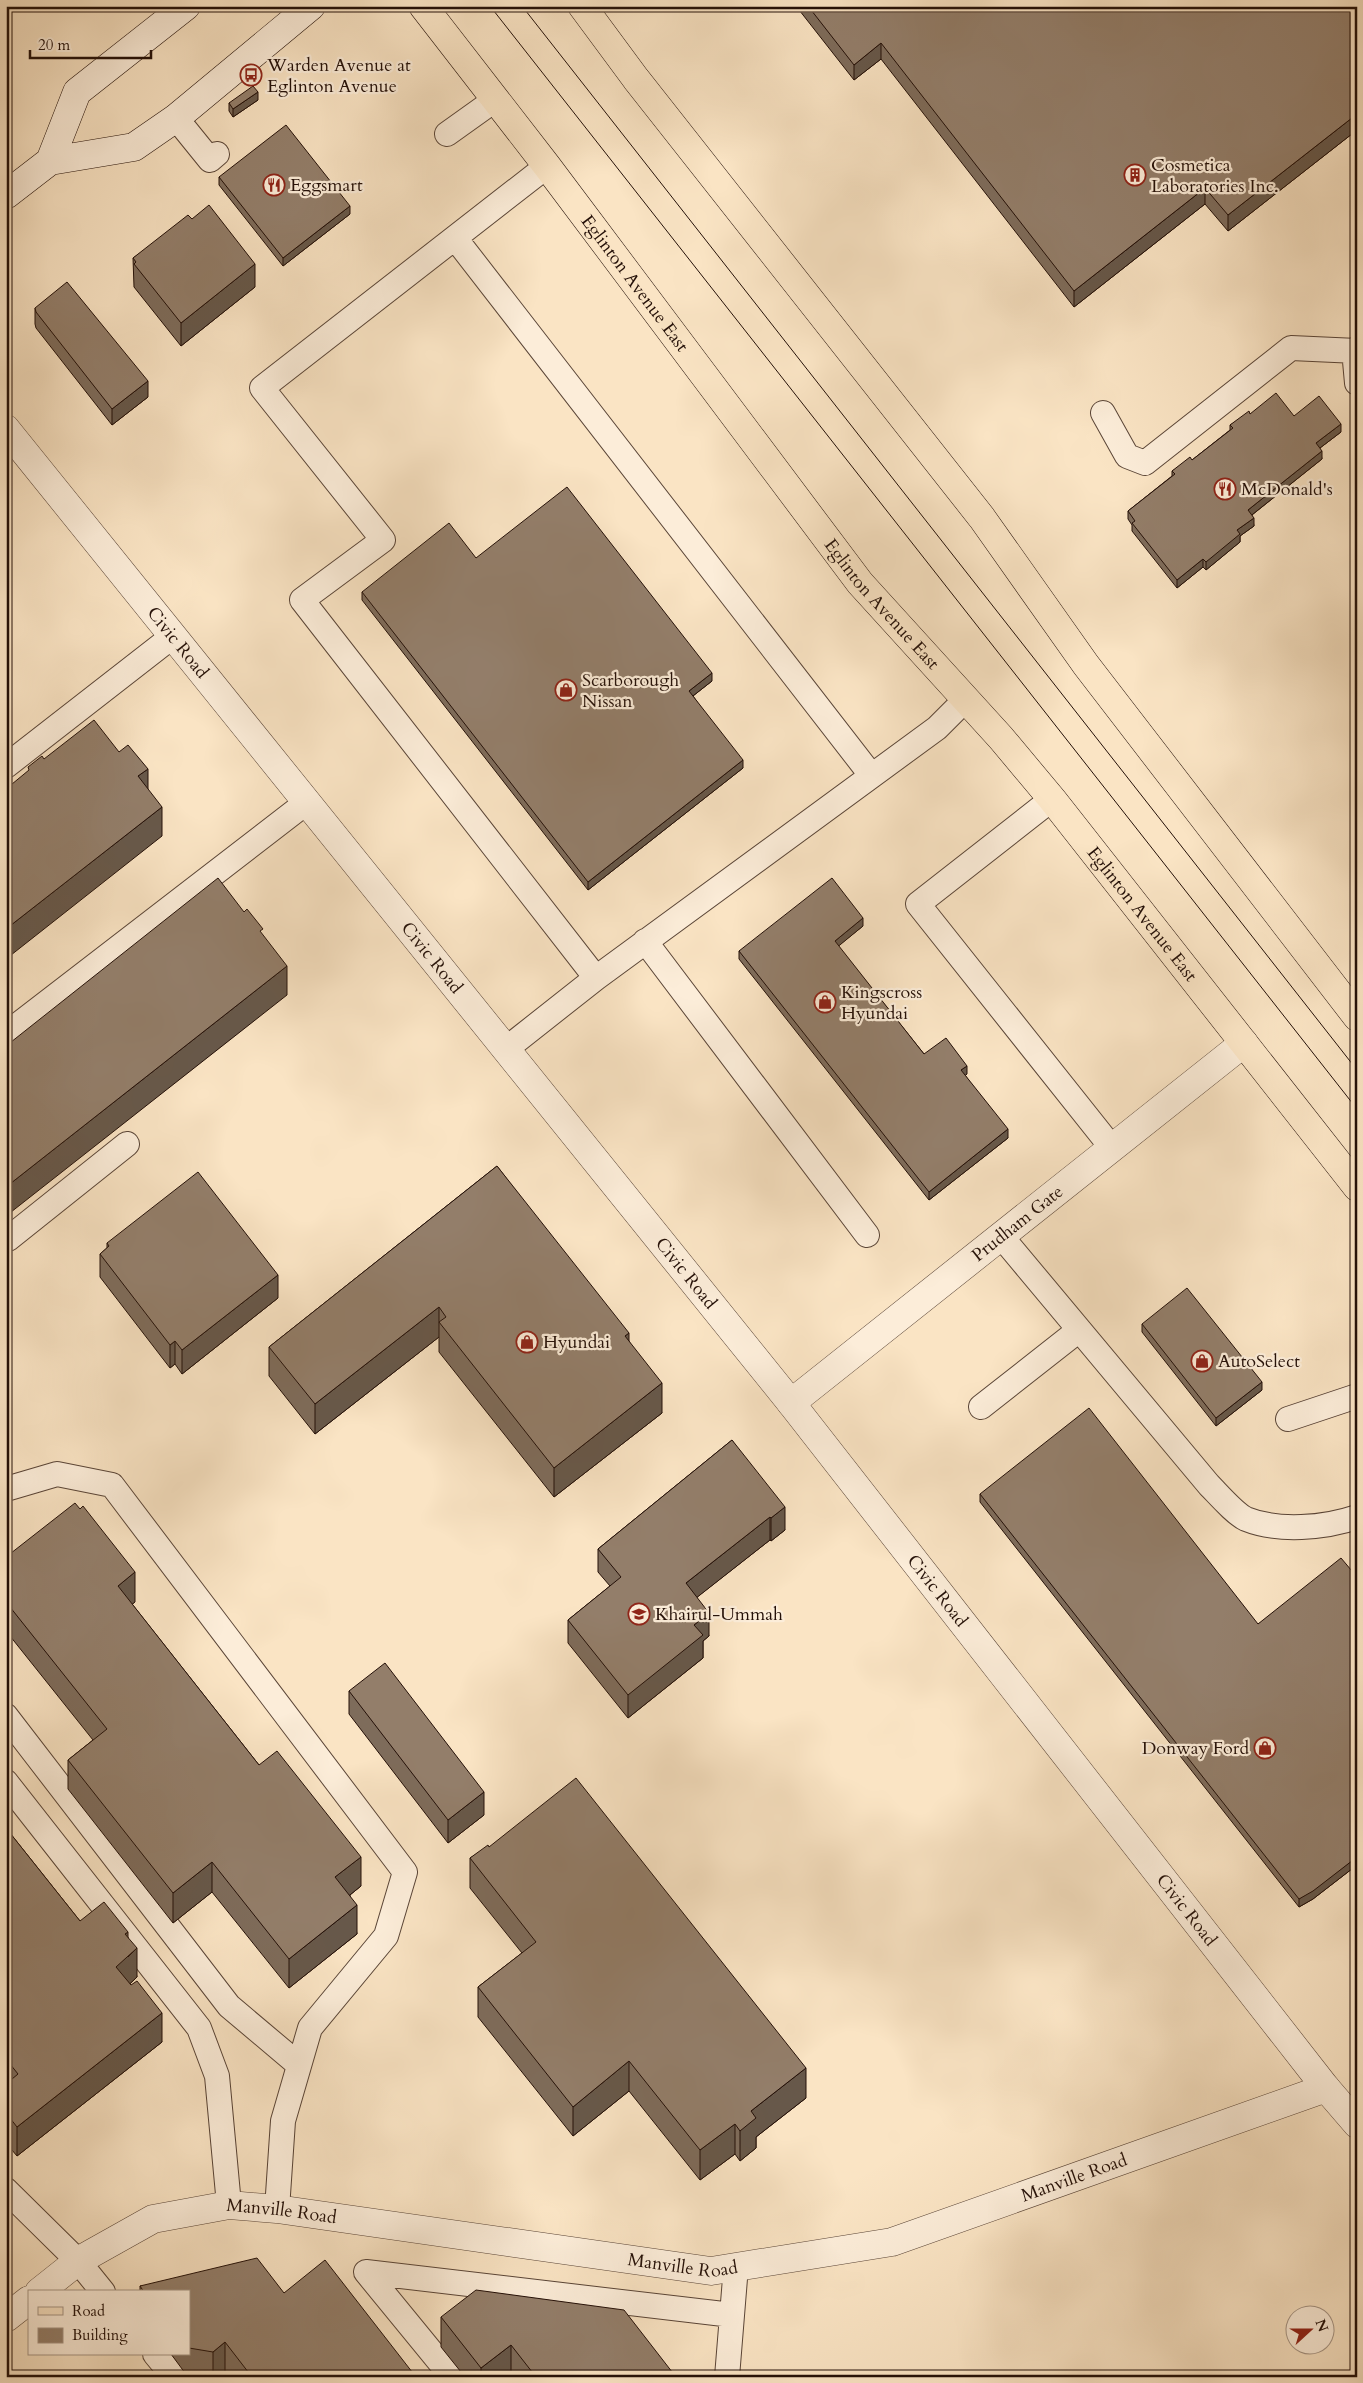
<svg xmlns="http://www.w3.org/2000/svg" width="1363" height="2383" font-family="Cardo,serif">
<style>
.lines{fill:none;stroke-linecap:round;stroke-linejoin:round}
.service-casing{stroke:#5a4537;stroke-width:26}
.minor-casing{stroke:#5a4537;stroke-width:29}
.secondary-casing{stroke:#241008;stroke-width:29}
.primary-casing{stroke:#241008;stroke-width:29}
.service{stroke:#fcedd9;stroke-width:24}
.minor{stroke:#fcedd9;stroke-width:28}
.secondary{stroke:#fcedd9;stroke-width:28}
.primary{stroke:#fae4c4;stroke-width:28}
.tram{stroke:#241008;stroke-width:1}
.wall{fill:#7e6c5b;stroke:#241008}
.shaded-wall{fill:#67584a;stroke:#241008}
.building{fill:#937e6a;stroke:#241008}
.labels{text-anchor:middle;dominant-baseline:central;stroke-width:4.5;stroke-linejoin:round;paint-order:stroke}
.poi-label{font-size:18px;fill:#241008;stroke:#fcedd9;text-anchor:start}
.street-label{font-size:18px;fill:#241008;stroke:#fcedd9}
</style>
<rect width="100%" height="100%" fill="#fae4c4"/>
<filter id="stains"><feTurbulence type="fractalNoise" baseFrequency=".004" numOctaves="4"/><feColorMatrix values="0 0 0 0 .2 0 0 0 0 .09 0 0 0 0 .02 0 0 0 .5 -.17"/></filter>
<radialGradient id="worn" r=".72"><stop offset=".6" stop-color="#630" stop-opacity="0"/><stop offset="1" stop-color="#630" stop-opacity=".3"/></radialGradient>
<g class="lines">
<g class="service-casing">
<path id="service" d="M 176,118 L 210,160 L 217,154
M 447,134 L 496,99
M 547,166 L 262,388 L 383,540 L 302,600 L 596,978 L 937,728 L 966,699
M 455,238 L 871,775
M 1354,350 L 1357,383
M 1103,413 L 1127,456 L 1145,463 L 1291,348 L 1357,351
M 6,766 L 173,636
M 1052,799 L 918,904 L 1112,1148
M 645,941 L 867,1235
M 6,1034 L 307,802
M 506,1049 L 596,978
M 1001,1236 L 1209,1485 C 1218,1494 1235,1514 1246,1519 C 1278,1532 1325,1528 1357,1517
M 6,1237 L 8,1239 L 127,1144
M 981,1407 L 1079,1330
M 1288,1419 L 1357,1396
M 6,1489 L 57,1474 L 112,1485 L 405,1872 L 386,1936 L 310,2028 L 283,2121 L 277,2209
M 6,1716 L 229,2006 L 299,2065
M 6,1782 L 199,2028 L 217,2076 L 229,2205
M 6,2190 L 78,2261 L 103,2292
M 155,2354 L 174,2377
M 452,2377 L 366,2272 L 732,2315
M 727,2377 L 736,2266"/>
</g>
<g class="minor-casing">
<g id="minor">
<path id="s1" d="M 6,429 L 791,1403 L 1326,2088 L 1357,2124"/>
<path id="s2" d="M 791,1403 L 1244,1043"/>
<path id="s3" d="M 39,2292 L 78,2261 L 153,2219 L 229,2205 L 277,2209 L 711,2271 L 892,2242 L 1326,2088"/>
<path d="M 6,2318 L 29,2300"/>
</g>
</g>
<g class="secondary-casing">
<path id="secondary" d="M 50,161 L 77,92 L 186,6
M 6,195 L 50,161 L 134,147 L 176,118 L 311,6"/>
</g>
<g class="primary-casing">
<g id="primary">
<path id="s4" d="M 423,6 L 547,166 L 860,583 L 1001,738 L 1052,799 L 1357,1187"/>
<path d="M 582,6 L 636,79 L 982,518 L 1086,665 L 1357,1017"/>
</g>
</g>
<use href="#service" class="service"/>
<use href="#minor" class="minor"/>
<use href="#secondary" class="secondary"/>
<use href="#primary" class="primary"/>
<path class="tram" d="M 490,6 L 1357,1109
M 522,6 L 1357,1070"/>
</g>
<path class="wall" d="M 796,6 L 1357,6 L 1357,130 L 1228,231 L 1205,204 L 1074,307 L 881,59 L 854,80 Z
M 258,100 L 233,117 L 229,111 L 229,103 Z
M 219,177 L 350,214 L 283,266 L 219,185 Z
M 192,219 L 255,287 L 181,346 L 134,287 L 133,258 Z
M 35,308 L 148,397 L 112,425 L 36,328 L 35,324 Z
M 1250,414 L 1294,416 L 1341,432 L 1320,448 L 1322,459 L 1252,515 L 1254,526 L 1240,536 L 1240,542 L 1206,570 L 1203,567 L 1177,588 L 1132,531 L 1132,525 L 1128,519 L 1128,511 L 1172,476 L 1172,471 L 1192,460 L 1230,430 L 1230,425 Z
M 476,558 L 712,681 L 693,696 L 743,768 L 588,890 L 362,600 L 362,592 Z
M 863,926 L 838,946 L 924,1054 L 967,1074 L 965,1075 L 1008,1138 L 929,1200 L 739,959 L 739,951 Z
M 497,1166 L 629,1341 L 662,1413 L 554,1497 L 439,1352 L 439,1337 L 315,1434 L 269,1376 L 269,1347 Z
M 107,1243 L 278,1298 L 182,1374 L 175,1364 L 170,1368 L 100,1277 L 100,1254 L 107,1248 Z
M 1142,1324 L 1262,1390 L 1216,1426 L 1142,1332 Z
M 732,1440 L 785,1530 L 771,1541 L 770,1540 L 697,1597 L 709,1636 L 703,1641 L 703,1658 L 628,1718 L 568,1643 L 568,1620 L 610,1586 L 598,1572 L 598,1549 Z
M 980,1494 L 1258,1624 L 1357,1577 L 1357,1865 L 1313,1899 L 1299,1907 L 980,1502 Z
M 6,1557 L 135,1602 L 132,1604 L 259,1765 L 361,1886 L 350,1895 L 357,1934 L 289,1988 L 212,1892 L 173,1923 L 68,1789 L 68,1760 L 93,1740 L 6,1631 Z
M 349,1691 L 484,1815 L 448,1843 L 349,1714 Z
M 6,1828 L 80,1921 L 128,1937 L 137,1977 L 130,1984 L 162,2042 L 17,2156 L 6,2143 Z
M 489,1847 L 806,2098 L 756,2137 L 756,2148 L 740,2161 L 735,2154 L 700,2180 L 629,2091 L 573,2136 L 478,2017 L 478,1987 L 522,1953 L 470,1888 L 470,1858 Z
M 140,2286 L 284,2293 L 416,2377 L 229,2377 L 225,2372 L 218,2377 L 188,2377 L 171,2354 L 189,2354 L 189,2292 L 140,2292 Z
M 441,2317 L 676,2377 L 512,2377 L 511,2374 L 508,2377 L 465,2377 L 441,2347 Z"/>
<path class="shaded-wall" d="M 881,43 L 881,59 L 854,80 L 854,65 Z
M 258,92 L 258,100 L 233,117 L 233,109 Z
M 1357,114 L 1357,130 L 1228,231 L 1228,215 Z
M 1205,188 L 1205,204 L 1074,307 L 1074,291 Z
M 350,206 L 350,214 L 283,266 L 283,258 Z
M 255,264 L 255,287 L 181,346 L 181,323 Z
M 148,381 L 148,397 L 112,425 L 112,409 Z
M 1341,424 L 1341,432 L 1316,451 L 1316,443 Z
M 1322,451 L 1322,459 L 1248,518 L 1248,510 Z
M 1254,518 L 1254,526 L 1240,536 L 1240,542 L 1206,570 L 1206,562 L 1237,530 Z
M 1203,559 L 1203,567 L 1177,588 L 1177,580 Z
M 712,673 L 712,681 L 689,699 L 689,691 Z
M 743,760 L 743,768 L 588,890 L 588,882 Z
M 148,769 L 148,798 L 138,776 Z
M 162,807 L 162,836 L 6,959 L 6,929 Z
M 863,918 L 863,926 L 835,949 L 835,941 Z
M 287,966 L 287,995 L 6,1216 L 6,1187 Z
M 967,1066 L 967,1074 L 961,1079 L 961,1070 Z
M 1008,1129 L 1008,1138 L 929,1200 L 929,1192 Z
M 278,1275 L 278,1298 L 182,1374 L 182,1350 Z
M 439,1307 L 439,1337 L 315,1434 L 315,1404 Z
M 629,1333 L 629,1363 L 625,1336 Z
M 175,1341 L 175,1364 L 170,1368 L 170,1345 Z
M 1262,1382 L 1262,1390 L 1216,1426 L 1216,1418 Z
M 662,1383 L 662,1413 L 554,1497 L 554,1468 Z
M 785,1507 L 785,1530 L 771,1541 L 771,1518 Z
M 770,1517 L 770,1540 L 686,1606 L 686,1583 Z
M 135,1572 L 135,1602 L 118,1616 L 118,1586 Z
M 709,1613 L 709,1636 L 703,1641 L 703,1658 L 628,1718 L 628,1695 L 694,1625 Z
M 484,1792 L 484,1815 L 448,1843 L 448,1820 Z
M 361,1857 L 361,1886 L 335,1907 L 335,1877 Z
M 1357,1857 L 1357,1865 L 1313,1899 L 1299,1907 L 1299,1899 Z
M 212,1862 L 212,1892 L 173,1923 L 173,1893 Z
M 357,1905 L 357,1934 L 289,1988 L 289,1959 Z
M 128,1932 L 128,1957 L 137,1948 L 137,1977 L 116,1997 L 116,1967 L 125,1934 Z
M 162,2013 L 162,2042 L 17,2156 L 17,2127 Z
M 629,2061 L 629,2091 L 573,2136 L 573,2107 Z
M 806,2068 L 806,2098 L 756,2137 L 756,2148 L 740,2161 L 740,2131 L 751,2111 Z
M 735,2124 L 735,2154 L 700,2180 L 700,2150 Z
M 225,2342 L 225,2372 L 218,2377 L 213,2377 L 213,2352 Z
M 511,2345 L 511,2374 L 508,2377 L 481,2377 L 481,2368 Z"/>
<path class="building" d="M 808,6 L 1357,6 L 1357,114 L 1228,215 L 1205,188 L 1074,291 L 881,43 L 854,65 Z
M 253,86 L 258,92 L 233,109 L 229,103 Z
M 286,125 L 350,206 L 283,258 L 219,177 Z
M 209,205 L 255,264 L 181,323 L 134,264 L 136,262 L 133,258 L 188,215 L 192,219 Z
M 67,282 L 148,381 L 112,409 L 36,312 L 35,308 Z
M 1276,393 L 1294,416 L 1319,396 L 1341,424 L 1316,443 L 1322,451 L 1248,510 L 1254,518 L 1237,530 L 1240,534 L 1206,562 L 1203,559 L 1177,580 L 1132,523 L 1135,521 L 1128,511 L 1175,474 L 1172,471 L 1190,457 L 1192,460 L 1233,428 L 1230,425 L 1249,411 L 1250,414 Z
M 567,487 L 712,673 L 689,691 L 743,760 L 588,882 L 362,592 L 449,523 L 476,558 Z
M 94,720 L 119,752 L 128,745 L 148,769 L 138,776 L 162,807 L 6,929 L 6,789 L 29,770 L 28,767 L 42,756 L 44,759 Z
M 218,878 L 244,912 L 247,909 L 263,929 L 260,931 L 287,966 L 6,1187 L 6,1046 Z
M 832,878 L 863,918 L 835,941 L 924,1054 L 946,1038 L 967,1066 L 961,1070 L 1008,1129 L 929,1192 L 739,951 Z
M 497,1166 L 629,1333 L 625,1336 L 662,1383 L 554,1468 L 439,1322 L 446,1317 L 439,1307 L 315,1404 L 269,1347 Z
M 198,1172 L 278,1275 L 182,1350 L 175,1341 L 170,1345 L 100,1254 L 109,1246 L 107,1243 Z
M 1187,1288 L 1262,1382 L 1216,1418 L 1142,1324 Z
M 1089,1408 L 1258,1624 L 1341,1558 L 1357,1577 L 1357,1857 L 1313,1891 L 1299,1899 L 980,1494 Z
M 732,1440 L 785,1507 L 771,1518 L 770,1517 L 686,1583 L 709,1613 L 694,1625 L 703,1635 L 628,1695 L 568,1620 L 621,1577 L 598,1549 Z
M 75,1503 L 80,1509 L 83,1506 L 135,1572 L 118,1586 L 259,1765 L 277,1751 L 361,1857 L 335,1877 L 357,1905 L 289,1959 L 212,1862 L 173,1893 L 68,1760 L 107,1729 L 6,1602 L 6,1557 Z
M 385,1663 L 484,1792 L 448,1820 L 349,1691 Z
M 576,1778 L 806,2068 L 751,2111 L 756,2118 L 740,2131 L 735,2124 L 700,2150 L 629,2061 L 573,2107 L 478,1987 L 536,1942 L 470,1858 L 488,1845 L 489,1847 Z
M 6,1828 L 80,1921 L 104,1902 L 128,1932 L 125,1934 L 137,1948 L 116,1967 L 131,1985 L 137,1981 L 162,2013 L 17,2127 L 6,2113 L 6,2084 L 18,2074 L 6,2059 Z
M 257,2258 L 284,2293 L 325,2260 L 416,2377 L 252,2377 L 225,2342 L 213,2352 L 189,2348 L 189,2292 L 144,2292 L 140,2286 Z
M 476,2290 L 624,2310 L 676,2377 L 536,2377 L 511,2345 L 481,2368 L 441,2317 Z"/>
<defs>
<g id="bus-ring" transform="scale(1.125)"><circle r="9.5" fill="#fcedd9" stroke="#8f2418" stroke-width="1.5"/><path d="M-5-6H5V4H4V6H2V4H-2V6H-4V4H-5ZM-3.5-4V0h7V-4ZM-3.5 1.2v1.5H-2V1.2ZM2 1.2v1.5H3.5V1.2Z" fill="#8f2418"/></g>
<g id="building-ring" transform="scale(1.125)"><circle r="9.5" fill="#fcedd9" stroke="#8f2418" stroke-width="1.5"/><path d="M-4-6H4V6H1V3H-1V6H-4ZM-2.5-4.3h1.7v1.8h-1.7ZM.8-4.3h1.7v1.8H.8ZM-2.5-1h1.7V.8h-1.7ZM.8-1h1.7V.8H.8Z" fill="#8f2418"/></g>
<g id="restaurant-ring" transform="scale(1.125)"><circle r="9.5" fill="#fcedd9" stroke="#8f2418" stroke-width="1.5"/><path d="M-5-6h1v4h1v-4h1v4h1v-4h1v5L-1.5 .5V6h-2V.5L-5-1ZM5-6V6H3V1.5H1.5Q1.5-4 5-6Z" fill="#8f2418"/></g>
<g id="shop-ring" transform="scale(1.125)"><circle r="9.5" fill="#fcedd9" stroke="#8f2418" stroke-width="1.5"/><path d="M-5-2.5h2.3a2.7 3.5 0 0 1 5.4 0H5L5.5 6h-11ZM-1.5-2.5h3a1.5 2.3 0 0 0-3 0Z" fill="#8f2418"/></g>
<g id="school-ring" transform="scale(1.125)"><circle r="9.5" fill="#fcedd9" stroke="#8f2418" stroke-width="1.5"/><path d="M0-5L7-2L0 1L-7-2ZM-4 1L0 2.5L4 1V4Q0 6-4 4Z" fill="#8f2418"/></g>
</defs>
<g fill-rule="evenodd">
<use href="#bus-ring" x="251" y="75"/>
<use href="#building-ring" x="1135" y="175"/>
<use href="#restaurant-ring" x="274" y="185"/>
<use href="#restaurant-ring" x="1225" y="489"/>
<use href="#shop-ring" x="566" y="690"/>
<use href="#shop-ring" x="825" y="1002"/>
<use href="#shop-ring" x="527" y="1342"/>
<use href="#shop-ring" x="1202" y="1361"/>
<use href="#school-ring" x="639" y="1614"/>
<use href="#shop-ring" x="1265" y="1748"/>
</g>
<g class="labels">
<g class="poi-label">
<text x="267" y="65">Warden Avenue at<tspan x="267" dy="21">Eglinton Avenue</tspan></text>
<text x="1151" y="165">Cosmetica<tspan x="1151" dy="21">Laboratories Inc.</tspan></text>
<text x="290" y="185">Eggsmart</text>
<text x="1241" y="489">McDonald's</text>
<text x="582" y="680">Scarborough<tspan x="582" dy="21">Nissan</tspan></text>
<text x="841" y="992">Kingscross<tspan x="841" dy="21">Hyundai</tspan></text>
<text x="543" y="1342">Hyundai</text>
<text x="1218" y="1361">AutoSelect</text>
<text x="655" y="1614">Khairul-Ummah</text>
<text x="1249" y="1748" text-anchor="end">Donway Ford</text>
</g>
<g class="street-label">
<text stroke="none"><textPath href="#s4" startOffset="349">Eglinton Avenue East</textPath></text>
<text stroke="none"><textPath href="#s4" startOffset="754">Eglinton Avenue East</textPath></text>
<text stroke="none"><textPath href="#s1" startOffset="274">Civic Road</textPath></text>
<text stroke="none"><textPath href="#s4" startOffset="1159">Eglinton Avenue East</textPath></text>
<text stroke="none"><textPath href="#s1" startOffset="679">Civic Road</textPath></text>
<text stroke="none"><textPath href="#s2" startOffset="289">Prudham Gate</textPath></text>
<text stroke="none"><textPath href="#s1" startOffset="1084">Civic Road</textPath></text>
<text stroke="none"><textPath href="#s1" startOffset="1489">Civic Road</textPath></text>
<text stroke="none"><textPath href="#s1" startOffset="1894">Civic Road</textPath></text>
<text stroke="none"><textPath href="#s3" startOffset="1076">Manville Road</textPath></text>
<text stroke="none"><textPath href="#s3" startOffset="266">Manville Road</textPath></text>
<text stroke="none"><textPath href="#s3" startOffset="671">Manville Road</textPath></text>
</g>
</g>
<rect width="1363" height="2383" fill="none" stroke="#fae4c4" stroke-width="25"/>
<rect x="8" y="8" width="1348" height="2368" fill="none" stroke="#241008" stroke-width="2.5"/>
<rect x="12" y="12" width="1338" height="2358" fill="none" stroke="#241008"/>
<rect x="28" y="2290" width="162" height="65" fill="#fcedd9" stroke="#a69585"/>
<rect x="38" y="2307" width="25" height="8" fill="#fae4c4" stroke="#a69585"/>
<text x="72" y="2316" font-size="15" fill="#241008">Road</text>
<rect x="38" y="2328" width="25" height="15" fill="#937e6a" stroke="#a69585"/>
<text x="72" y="2340" font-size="15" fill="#241008">Building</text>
<g transform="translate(1310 2330) rotate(69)"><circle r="24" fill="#fcedd9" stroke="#a69585"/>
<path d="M0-4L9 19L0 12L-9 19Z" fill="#8f2418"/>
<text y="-8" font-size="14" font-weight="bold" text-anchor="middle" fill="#241008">N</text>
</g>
<path d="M30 50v8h121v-8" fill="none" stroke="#241008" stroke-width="2.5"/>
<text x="38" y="50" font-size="15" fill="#241008" stroke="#fcedd9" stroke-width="4" paint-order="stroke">20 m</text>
<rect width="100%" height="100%" filter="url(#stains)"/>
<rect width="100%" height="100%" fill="url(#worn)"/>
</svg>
